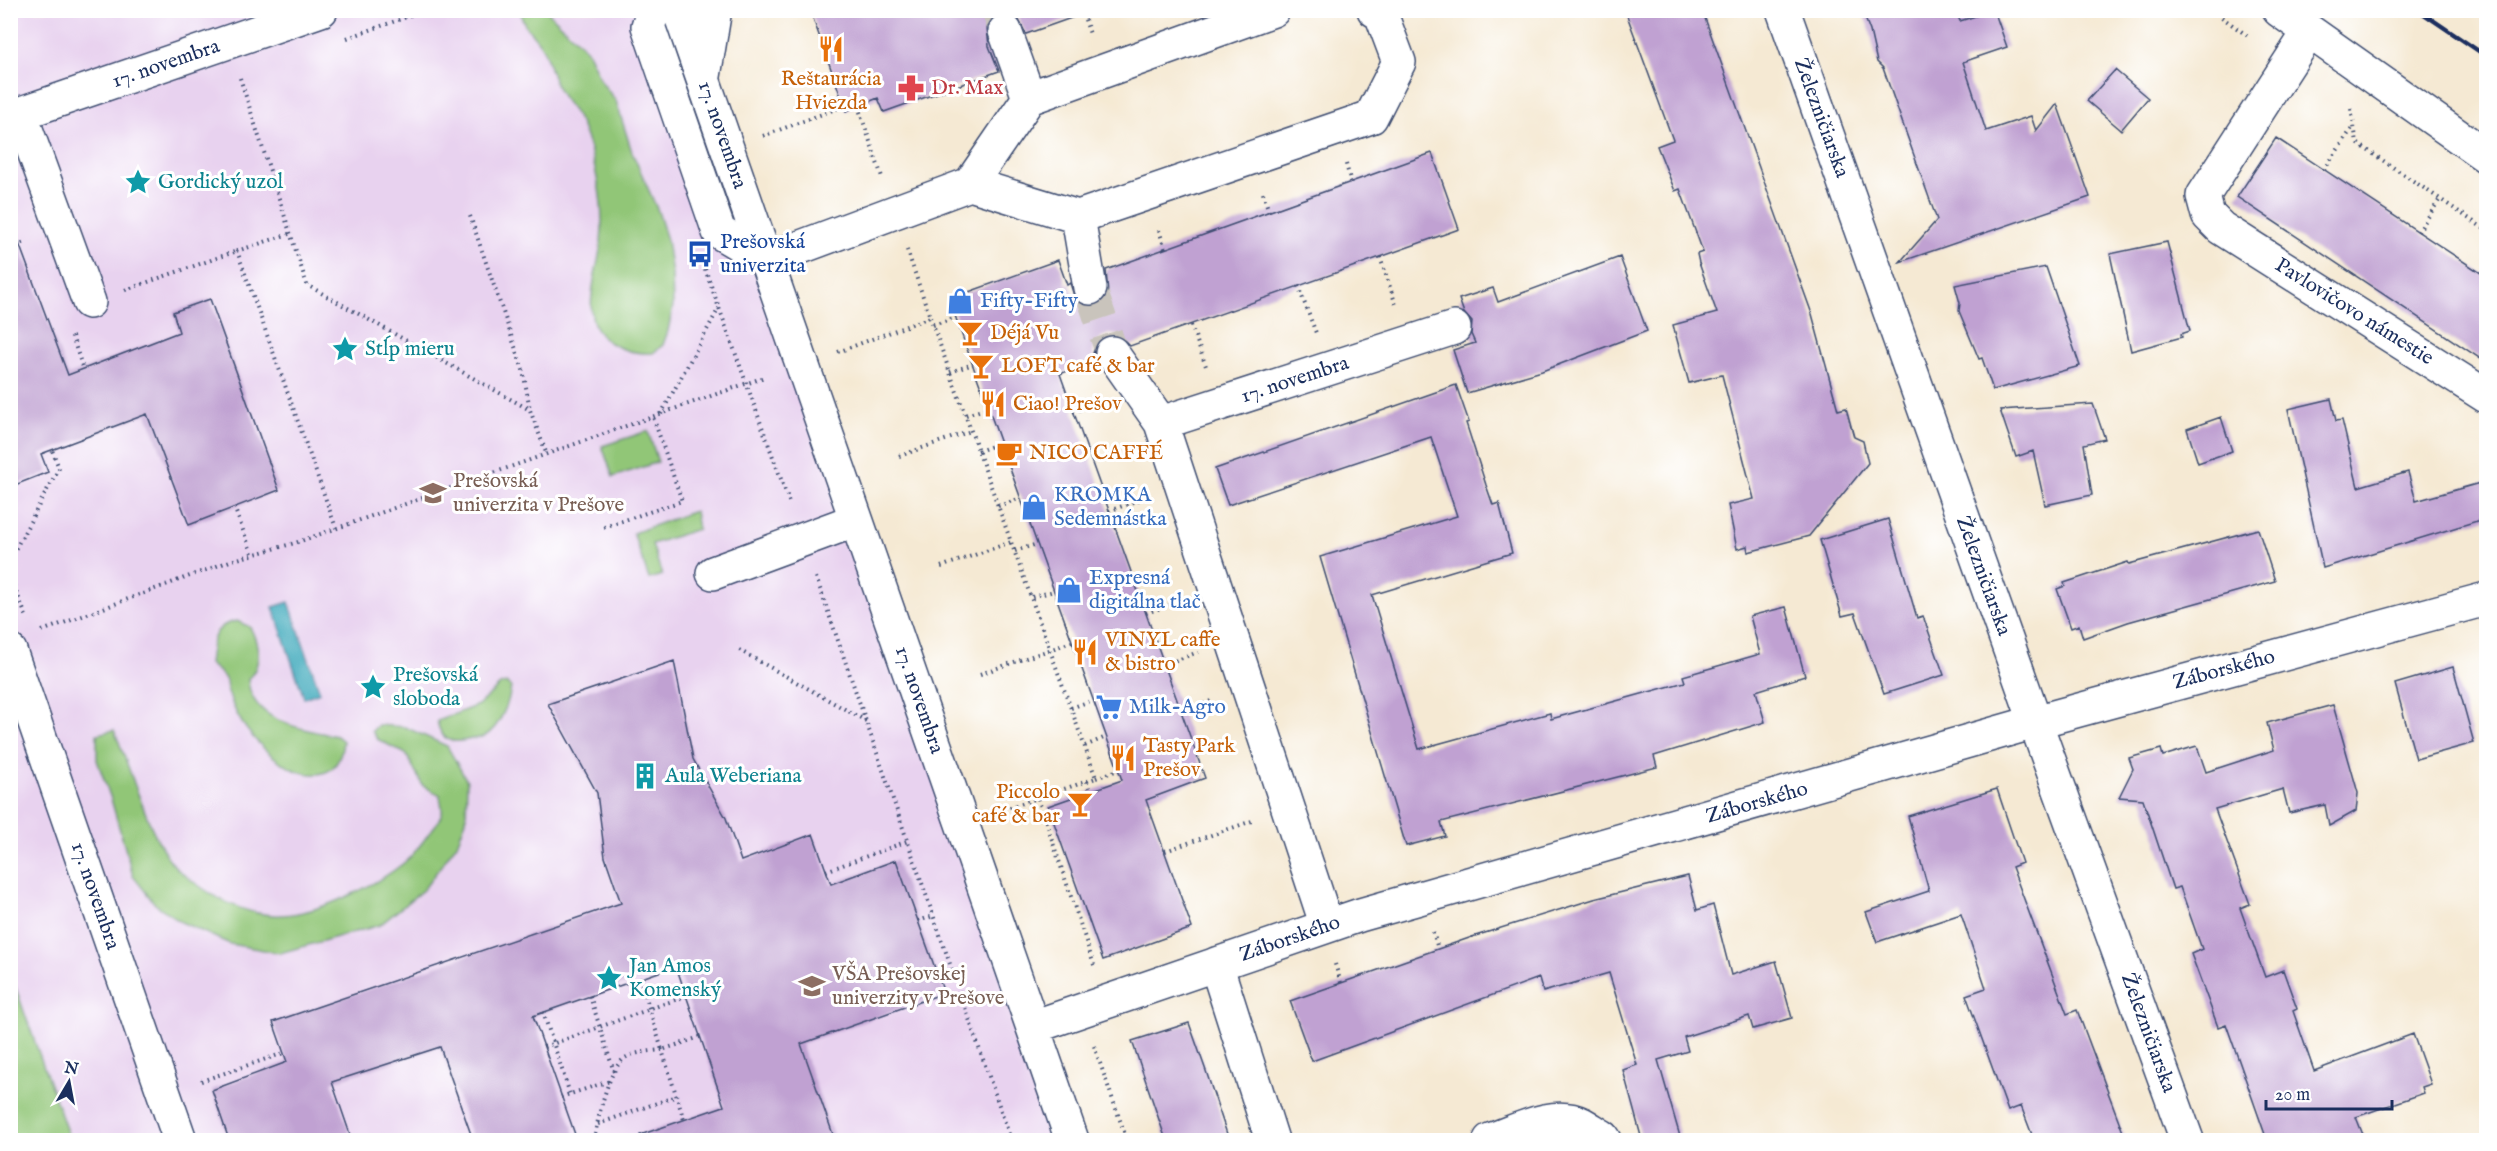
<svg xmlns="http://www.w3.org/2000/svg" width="2497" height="1151" font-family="'IM FELL English',serif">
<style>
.built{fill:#e8d2ef}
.green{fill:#91c677;stroke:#567a6a;stroke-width:1.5}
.water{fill:#3ca9bb;stroke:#2c6c8c;stroke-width:1.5}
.building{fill:#c0a1d2}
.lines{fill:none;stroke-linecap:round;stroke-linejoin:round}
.minor-tunnel{stroke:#c9c4bc;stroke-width:33;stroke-dasharray:33 16;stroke-linecap:butt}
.minor-casing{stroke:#3c4b70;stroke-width:36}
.path{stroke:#3c4b70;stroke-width:4;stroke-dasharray:1.5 4.5;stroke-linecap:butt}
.minor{stroke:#fff;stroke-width:33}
.rail{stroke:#1b2f5e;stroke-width:4.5}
.labels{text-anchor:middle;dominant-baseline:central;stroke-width:6;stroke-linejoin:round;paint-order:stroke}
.street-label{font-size:21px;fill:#1b2f5e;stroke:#fff}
.food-label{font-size:21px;fill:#c56008;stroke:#fff;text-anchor:start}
.health-label{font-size:21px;fill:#be3a42;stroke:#fff;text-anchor:start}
.culture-label{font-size:21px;fill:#0d838f;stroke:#fff;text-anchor:start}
.transit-label{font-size:21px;fill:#164399;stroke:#fff;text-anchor:start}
.shop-label{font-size:21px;fill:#366cbe;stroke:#fff;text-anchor:start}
.education-label{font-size:21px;fill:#785e54;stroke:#fff;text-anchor:start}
</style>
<rect width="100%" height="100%" fill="#fff"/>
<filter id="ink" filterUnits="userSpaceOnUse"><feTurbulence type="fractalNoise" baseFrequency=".0167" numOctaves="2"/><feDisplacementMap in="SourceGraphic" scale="12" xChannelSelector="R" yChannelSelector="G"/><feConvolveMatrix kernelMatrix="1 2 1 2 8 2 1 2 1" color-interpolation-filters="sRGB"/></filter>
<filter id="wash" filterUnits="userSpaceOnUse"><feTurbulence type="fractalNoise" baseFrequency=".008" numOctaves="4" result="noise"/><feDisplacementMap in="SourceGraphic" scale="24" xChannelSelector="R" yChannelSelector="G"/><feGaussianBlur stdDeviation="1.35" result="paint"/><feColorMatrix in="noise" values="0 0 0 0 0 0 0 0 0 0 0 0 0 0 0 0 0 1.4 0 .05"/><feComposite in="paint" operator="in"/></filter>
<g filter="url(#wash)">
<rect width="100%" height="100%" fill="#f5e9d3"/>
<path class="built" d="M 11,11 L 686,11 L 1081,1140 L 70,1140 L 11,975 Z"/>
<path class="green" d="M 546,10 L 587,50 L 601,81 L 616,101 L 632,152 L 658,211 L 667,240 L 672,274 L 673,306 L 668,331 L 663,345 L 653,353 C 639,354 627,352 614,345 C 574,325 598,276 601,242 C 603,222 601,197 597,178 C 593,158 587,135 577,117 C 572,108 564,101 559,91 C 551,78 550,63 543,49 C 536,35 521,27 521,11 Z
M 648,431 L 658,462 L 613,477 L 602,446 Z
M 695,511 L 698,529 L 652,544 L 662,575 L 649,579 L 633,533 Z
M 237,621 L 250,627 C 259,644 263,665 248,679 C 250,722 304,730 337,736 L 343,741 C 342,753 338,767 326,772 C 297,783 264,751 248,731 C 239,720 231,702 227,689 C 226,686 227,682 225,679 C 223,674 214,668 209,664 C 211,643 213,624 237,621 Z
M 506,683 L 511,687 C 509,703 500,727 485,736 C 482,738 475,738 471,739 C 453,744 441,742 437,721 L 478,705 L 500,685 Z
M 378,725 L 405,727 L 447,746 L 467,781 L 466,820 L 457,844 L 424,889 L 380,925 L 280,953 L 230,944 L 181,922 L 155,904 L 133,876 L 111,799 L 97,760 L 97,734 L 114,730 C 131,768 152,850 182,873 C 209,895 246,917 282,915 C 318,914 379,884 406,861 C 414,854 421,844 427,836 C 432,830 440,820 442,813 C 443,808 440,800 440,795 L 423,786 L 406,754 L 377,739 L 372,731 Z
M 10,975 L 11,975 L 70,1140 L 11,1140 Z"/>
<path class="water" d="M 289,602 L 320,692 L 304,698 L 273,607 Z"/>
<g id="blocks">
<path class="building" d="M 810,10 L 1076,10 L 1077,16 L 1026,34 L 1017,16 L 1008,13 L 998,14 L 990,19 L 987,28 L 989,46 L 999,71 L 884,112 L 878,98 L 846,111 Z
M 1625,10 L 1702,10 L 1812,314 L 1838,410 L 1846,408 L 1854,437 L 1863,441 L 1868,463 L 1809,536 L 1748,552 L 1747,546 L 1737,549 L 1728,505 L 1754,499 L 1722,375 L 1689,383 L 1673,325 L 1717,313 L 1699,263 L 1697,254 L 1703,252 L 1680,189 L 1675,191 L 1657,146 L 1673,140 Z
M 1862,10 L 1955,10 L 1960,21 L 1994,10 L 2007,47 L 1963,62 L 1986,131 L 2031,116 L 2036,131 L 2057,104 L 2090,197 L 1900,262 L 1937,220 L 1883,68 L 1877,62 L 1870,31 Z
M 2115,70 L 2148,98 L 2121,130 L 2087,101 Z
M 2276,138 L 2487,277 L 2487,363 L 2237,197 Z
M 1432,153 L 1459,229 L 1130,346 L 1120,336 L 1110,334 L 1102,337 L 1095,345 L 1093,354 L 1095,360 L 1060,374 L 1205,778 L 1146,800 L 1192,928 L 1103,960 L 1048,806 L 1122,780 L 949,299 L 1058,260 L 1067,285 L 1070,283 L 1075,299 L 1083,305 L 1094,306 L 1102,302 L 1108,294 L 1106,270 Z
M 10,230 L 14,230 L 68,375 L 179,332 L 173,312 L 210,299 L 279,490 L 189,525 L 147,414 L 41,454 L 48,472 L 10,487 Z
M 2167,242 L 2190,331 L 2181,334 L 2182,337 L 2131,351 L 2110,254 Z
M 1620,257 L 1647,331 L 1542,371 L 1467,393 L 1453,350 L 1475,343 L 1471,334 L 1472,322 L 1464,313 L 1459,299 L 1493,288 L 1498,302 Z
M 2046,267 L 2080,366 L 1993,390 L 1982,358 L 1979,359 L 1959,311 L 1960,303 L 1955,285 Z
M 1456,385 L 1469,422 L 1466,423 L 1486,485 L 1493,505 L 1499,503 L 1512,553 L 1372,595 L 1419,749 L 1550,713 L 1551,719 L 1685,682 L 1683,676 L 1760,654 L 1750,616 L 1786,607 L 1805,676 L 1756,691 L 1765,722 L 1654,756 L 1657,767 L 1441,822 L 1445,836 L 1406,846 L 1320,557 L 1457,516 L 1431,437 L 1228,505 L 1215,469 Z
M 2331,399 L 2336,421 L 2342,420 L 2358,487 L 2408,472 L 2416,501 L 2487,481 L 2487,518 L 2323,568 L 2288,409 Z
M 2093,404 L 2105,439 L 2084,444 L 2092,495 L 2045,505 L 2033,451 L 2016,457 L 2000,410 Z
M 2221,417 L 2232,451 L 2198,463 L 2187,429 Z
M 1888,519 L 1917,618 L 1923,616 L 1944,675 L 1884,694 L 1855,613 L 1842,616 L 1820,540 Z
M 2258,529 L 2275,581 L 2128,622 L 2083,638 L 2079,625 L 2071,628 L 2057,589 L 2065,586 L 2064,583 L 2128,562 L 2129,564 Z
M 674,661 L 693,759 L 726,818 L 741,861 L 813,834 L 831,884 L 896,860 L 944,993 L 801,1044 L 835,1140 L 641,1140 L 640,1135 L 724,1106 L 676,966 L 533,1016 L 577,1140 L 473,1140 L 440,1047 L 332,1082 L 352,1140 L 229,1140 L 212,1090 L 287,1062 L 273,1022 L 621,903 L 605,857 L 597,793 L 548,704 Z
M 2453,667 L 2474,743 L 2416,759 L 2395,684 Z
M 2333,705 L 2358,793 L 2356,811 L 2329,826 L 2325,805 L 2289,813 L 2283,789 L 2215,809 L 2250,904 L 2240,908 L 2265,977 L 2283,970 L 2297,1009 L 2293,1011 L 2314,1071 L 2413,1034 L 2431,1084 L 2422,1087 L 2424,1093 L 2356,1117 L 2365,1140 L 2267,1140 L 2226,1024 L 2218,1027 L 2191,954 L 2202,949 L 2180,887 L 2173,889 L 2143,799 L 2119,797 L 2133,769 L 2129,758 L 2161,749 L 2163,756 L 2197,746 L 2206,772 L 2274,750 L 2267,723 Z
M 1997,789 L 2022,863 L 2012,867 L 2067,1014 L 2077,1010 L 2126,1140 L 2034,1140 L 2021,1106 L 2008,1111 L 1966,995 L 1986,988 L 1961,914 L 1877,942 L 1866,912 L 1929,891 L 1908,816 Z
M 1688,876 L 1697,910 L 1713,905 L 1731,975 L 1776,961 L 1792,1018 L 1753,1029 L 1749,1016 L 1684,1037 L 1688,1051 L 1658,1060 L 1681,1140 L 1642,1140 L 1623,1070 L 1637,1065 L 1609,973 L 1543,992 L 1539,978 L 1312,1061 L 1290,1001 L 1472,937 L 1594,899 Z
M 1189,1023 L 1206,1071 L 1229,1140 L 1166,1140 L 1132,1041 Z"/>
</g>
</g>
<g filter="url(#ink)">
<use href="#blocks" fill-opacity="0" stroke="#3c4b70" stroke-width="1.5"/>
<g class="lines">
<path class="minor-tunnel" d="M 998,10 L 1005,31
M 1090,288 L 1112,353"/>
<g class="minor-casing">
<path id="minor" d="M 654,10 L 648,26 L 719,232 L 766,260 L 970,184 L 1029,98 L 1273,10
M 679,10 L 1072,1140
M 1783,10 L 2045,749 L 2187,1140
M 2279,10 L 2486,156
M 1005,31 L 1029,98
M 2309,32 L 2203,196 L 2208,215 L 2221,228 L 2486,396
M 704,76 L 714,15 L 712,10
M 20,113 L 89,302
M 10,117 L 321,10
M 970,184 L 1078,217 L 1371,117 L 1399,62 L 1381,14 L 1374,10
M 1078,217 L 1090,288
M 1112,353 L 1161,423
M 713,573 L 856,520
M 10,651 L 180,1140
M 1327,926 L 1161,423 L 1454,328
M 1216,964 L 1272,1140
M 1033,1027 L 1360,915 L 2035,722 L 2486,599
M 1490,1140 C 1517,1131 1553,1110 1582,1124 C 1589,1128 1596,1133 1603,1137 L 1605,1140"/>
</g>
<path class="path" d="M 2212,10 L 2249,37
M 1083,14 L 1090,34
M 347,38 L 427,10
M 240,78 L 307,285 L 530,410
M 858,106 L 882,177
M 2351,109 L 2357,143 L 2486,230
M 763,136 L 844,106
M 1346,164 L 1351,183
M 2324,170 L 2353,127
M 1263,193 L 1269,212
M 470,216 L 523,370 L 530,410 L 547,455
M 1159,230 L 1165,249
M 2418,232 L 2440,199
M 289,234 L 237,251 L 336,528
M 10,247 L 25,242
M 1380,257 L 1397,308
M 705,269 L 790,504
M 1298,286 L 1316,333
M 125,290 L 237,251
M 930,317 L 1096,778 L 1038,798 L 1094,965
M 933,325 L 956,317
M 1191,325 L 1207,369
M 72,336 L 83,369
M 838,352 L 930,317 L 906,247
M 950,372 L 973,364
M 1073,412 L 1100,402
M 661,414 L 719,308
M 966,415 L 988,408
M 978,451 L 1001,443
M 899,456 L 971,431
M 998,506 L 1021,498
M 234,507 L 253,556
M 1109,511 L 1145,498
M 604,527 L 682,501 L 653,417
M 1015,551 L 1037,544
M 10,559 L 59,468 L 52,450
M 941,567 L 1011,542
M 10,575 L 26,616
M 816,577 L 1011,1140
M 1032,597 L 1054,591
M 1146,613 L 1179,602
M 42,631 L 230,561 L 295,543 L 765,377
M 739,650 L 866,721
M 1164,665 L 1198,652
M 980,674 L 1072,642
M 1071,708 L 1093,700
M 1181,712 L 1214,700
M 1085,746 L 1106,737
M 1096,778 L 1118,770
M 1087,781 L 1090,791
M 998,811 L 1038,798
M 1165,851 L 1252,821
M 826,871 L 908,841
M 918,921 L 934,916
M 1433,932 L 1438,949
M 1335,964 L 1341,983
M 640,978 L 662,1050 L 700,1037
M 590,996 L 614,1072
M 543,1012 L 570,1094
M 1094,1046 L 1127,1140
M 544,1047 L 686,996
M 201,1081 L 284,1053
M 561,1097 L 610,1081
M 598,1124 L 677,1096
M 594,1140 C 598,1120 607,1070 625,1058 C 635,1052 651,1051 662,1050 L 684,1120"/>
<use href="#minor" class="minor"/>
<path class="rail" d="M 2418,10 L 2486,56"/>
</g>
</g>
<defs>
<g id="restaurant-bare" transform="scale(2.07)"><path d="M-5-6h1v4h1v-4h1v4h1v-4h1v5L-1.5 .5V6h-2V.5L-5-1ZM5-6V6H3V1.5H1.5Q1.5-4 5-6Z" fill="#e8710a" stroke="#fff" stroke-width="2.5" paint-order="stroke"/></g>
<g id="pharmacy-bare" transform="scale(2.07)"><path d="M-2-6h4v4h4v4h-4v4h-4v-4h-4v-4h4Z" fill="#e0444e" stroke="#fff" stroke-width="2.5" paint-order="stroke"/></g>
<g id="sight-bare" transform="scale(2.07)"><path d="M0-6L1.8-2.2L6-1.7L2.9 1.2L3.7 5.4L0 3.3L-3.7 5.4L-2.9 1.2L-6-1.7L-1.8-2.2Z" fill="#0f9aa8" stroke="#fff" stroke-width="2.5" paint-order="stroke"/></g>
<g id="bus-bare" transform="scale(2.07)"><path d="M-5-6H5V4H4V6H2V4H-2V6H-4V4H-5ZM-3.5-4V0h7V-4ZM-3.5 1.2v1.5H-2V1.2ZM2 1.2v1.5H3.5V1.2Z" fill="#1a4fb4" stroke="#fff" stroke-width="2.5" paint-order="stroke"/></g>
<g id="shop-bare" transform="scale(2.07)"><path d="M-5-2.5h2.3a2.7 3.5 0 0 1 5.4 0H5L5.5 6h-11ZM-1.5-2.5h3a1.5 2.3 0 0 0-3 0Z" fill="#3f7fe0" stroke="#fff" stroke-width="2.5" paint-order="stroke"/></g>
<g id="bar-bare" transform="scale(2.07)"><path d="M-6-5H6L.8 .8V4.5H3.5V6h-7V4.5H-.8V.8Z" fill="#e8710a" stroke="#fff" stroke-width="2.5" paint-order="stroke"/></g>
<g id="cafe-bare" transform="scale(2.07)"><path d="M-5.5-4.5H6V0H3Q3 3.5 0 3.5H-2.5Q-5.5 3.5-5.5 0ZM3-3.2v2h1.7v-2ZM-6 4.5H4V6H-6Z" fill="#e8710a" stroke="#fff" stroke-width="2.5" paint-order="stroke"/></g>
<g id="university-bare" transform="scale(2.07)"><path d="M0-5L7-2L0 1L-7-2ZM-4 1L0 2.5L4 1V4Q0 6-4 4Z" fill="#8d6e63" stroke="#fff" stroke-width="2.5" paint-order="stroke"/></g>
<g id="supermarket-bare" transform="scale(2.07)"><path d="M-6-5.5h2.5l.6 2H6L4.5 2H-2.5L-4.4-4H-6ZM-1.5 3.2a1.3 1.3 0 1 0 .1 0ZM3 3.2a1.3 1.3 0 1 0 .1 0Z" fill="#3f7fe0" stroke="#fff" stroke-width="2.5" paint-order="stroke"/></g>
<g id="building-bare" transform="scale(2.07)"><path d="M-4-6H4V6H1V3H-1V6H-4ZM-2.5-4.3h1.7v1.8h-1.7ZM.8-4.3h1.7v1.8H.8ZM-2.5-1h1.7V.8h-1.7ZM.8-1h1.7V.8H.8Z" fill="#0f9aa8" stroke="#fff" stroke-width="2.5" paint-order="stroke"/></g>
</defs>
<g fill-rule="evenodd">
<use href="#restaurant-bare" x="831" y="49"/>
<use href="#pharmacy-bare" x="911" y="88"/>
<use href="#sight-bare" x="138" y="182"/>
<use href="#bus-bare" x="700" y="254"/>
<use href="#shop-bare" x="960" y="301"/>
<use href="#bar-bare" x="970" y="333"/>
<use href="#sight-bare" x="345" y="349"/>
<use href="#bar-bare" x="981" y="366"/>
<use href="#restaurant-bare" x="993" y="404"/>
<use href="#cafe-bare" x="1009" y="453"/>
<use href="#university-bare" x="433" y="493"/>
<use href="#shop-bare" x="1034" y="507"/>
<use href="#shop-bare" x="1069" y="590"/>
<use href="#restaurant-bare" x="1085" y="652"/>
<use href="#sight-bare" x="373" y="687"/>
<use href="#supermarket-bare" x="1109" y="707"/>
<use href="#restaurant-bare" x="1123" y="758"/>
<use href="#building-bare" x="645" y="776"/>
<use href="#bar-bare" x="1080" y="804"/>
<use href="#sight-bare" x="609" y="978"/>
<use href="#university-bare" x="812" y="986"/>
</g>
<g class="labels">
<g class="street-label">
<text transform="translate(166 64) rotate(-19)">17. novembra</text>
<text transform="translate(1821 118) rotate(70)">Železničiarska</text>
<text transform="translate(722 135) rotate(71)">17. novembra</text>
<text transform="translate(2354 312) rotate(32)">Pavlovičovo námestie</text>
<text transform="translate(1295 380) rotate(-18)">17. novembra</text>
<text transform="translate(1983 576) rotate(70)">Železničiarska</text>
<text transform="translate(2224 670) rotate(-15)">Záborského</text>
<text transform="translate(919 700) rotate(71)">17. novembra</text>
<text transform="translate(1757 803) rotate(-16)">Záborského</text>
<text transform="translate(95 896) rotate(71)">17. novembra</text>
<text transform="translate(1290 939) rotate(-19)">Záborského</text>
<text transform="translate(2148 1033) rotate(70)">Železničiarska</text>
</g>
<g class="food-label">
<text x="831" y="79" text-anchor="middle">Reštaurácia<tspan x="831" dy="24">Hviezda</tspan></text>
<text x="990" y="333">Déjá Vu</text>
<text x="1001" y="366">LOFT café &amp; bar</text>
<text x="1013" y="404">Ciao! Prešov</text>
<text x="1029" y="453">NICO CAFFÉ</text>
<text x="1105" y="640">VINYL caffe<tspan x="1105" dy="24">&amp; bistro</tspan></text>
<text x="1143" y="746">Tasty Park<tspan x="1143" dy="24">Prešov</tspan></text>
<text x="1060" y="792" text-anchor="end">Piccolo<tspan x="1060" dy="24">café &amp; bar</tspan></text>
</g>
<g class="health-label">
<text x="931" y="88">Dr. Max</text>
</g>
<g class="culture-label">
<text x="158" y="182">Gordický uzol</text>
<text x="365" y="349">Stĺp mieru</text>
<text x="393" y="675">Prešovská<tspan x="393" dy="24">sloboda</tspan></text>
<text x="665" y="776">Aula Weberiana</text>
<text x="629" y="966">Jan Amos<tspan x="629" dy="24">Komenský</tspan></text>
</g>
<g class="transit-label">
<text x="720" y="242">Prešovská<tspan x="720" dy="24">univerzita</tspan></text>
</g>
<g class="shop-label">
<text x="980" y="301">Fifty-Fifty</text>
<text x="1054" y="495">KROMKA<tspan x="1054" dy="24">Sedemnástka</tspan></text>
<text x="1089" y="578">Expresná<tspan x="1089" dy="24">digitálna tlač</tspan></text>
<text x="1129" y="707">Milk-Agro</text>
</g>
<g class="education-label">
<text x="453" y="481">Prešovská<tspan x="453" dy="24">univerzita v Prešove</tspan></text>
<text x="832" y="974">VŠA Prešovskej<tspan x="832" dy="24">univerzity v Prešove</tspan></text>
</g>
</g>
<rect width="2497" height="1151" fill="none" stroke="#fff" stroke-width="36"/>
<g transform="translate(69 1082) rotate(10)" stroke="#ffffff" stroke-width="4.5" paint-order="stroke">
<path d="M0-4.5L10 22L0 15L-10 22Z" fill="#1b2f5e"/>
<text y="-9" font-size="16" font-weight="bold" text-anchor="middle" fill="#1b2f5e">N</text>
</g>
<path d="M2266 1100v9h126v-9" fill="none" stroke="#1b2f5e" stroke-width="3"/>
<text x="2275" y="1100" font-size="18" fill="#1b2f5e" stroke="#ffffff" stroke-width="4.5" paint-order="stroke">20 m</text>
</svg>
